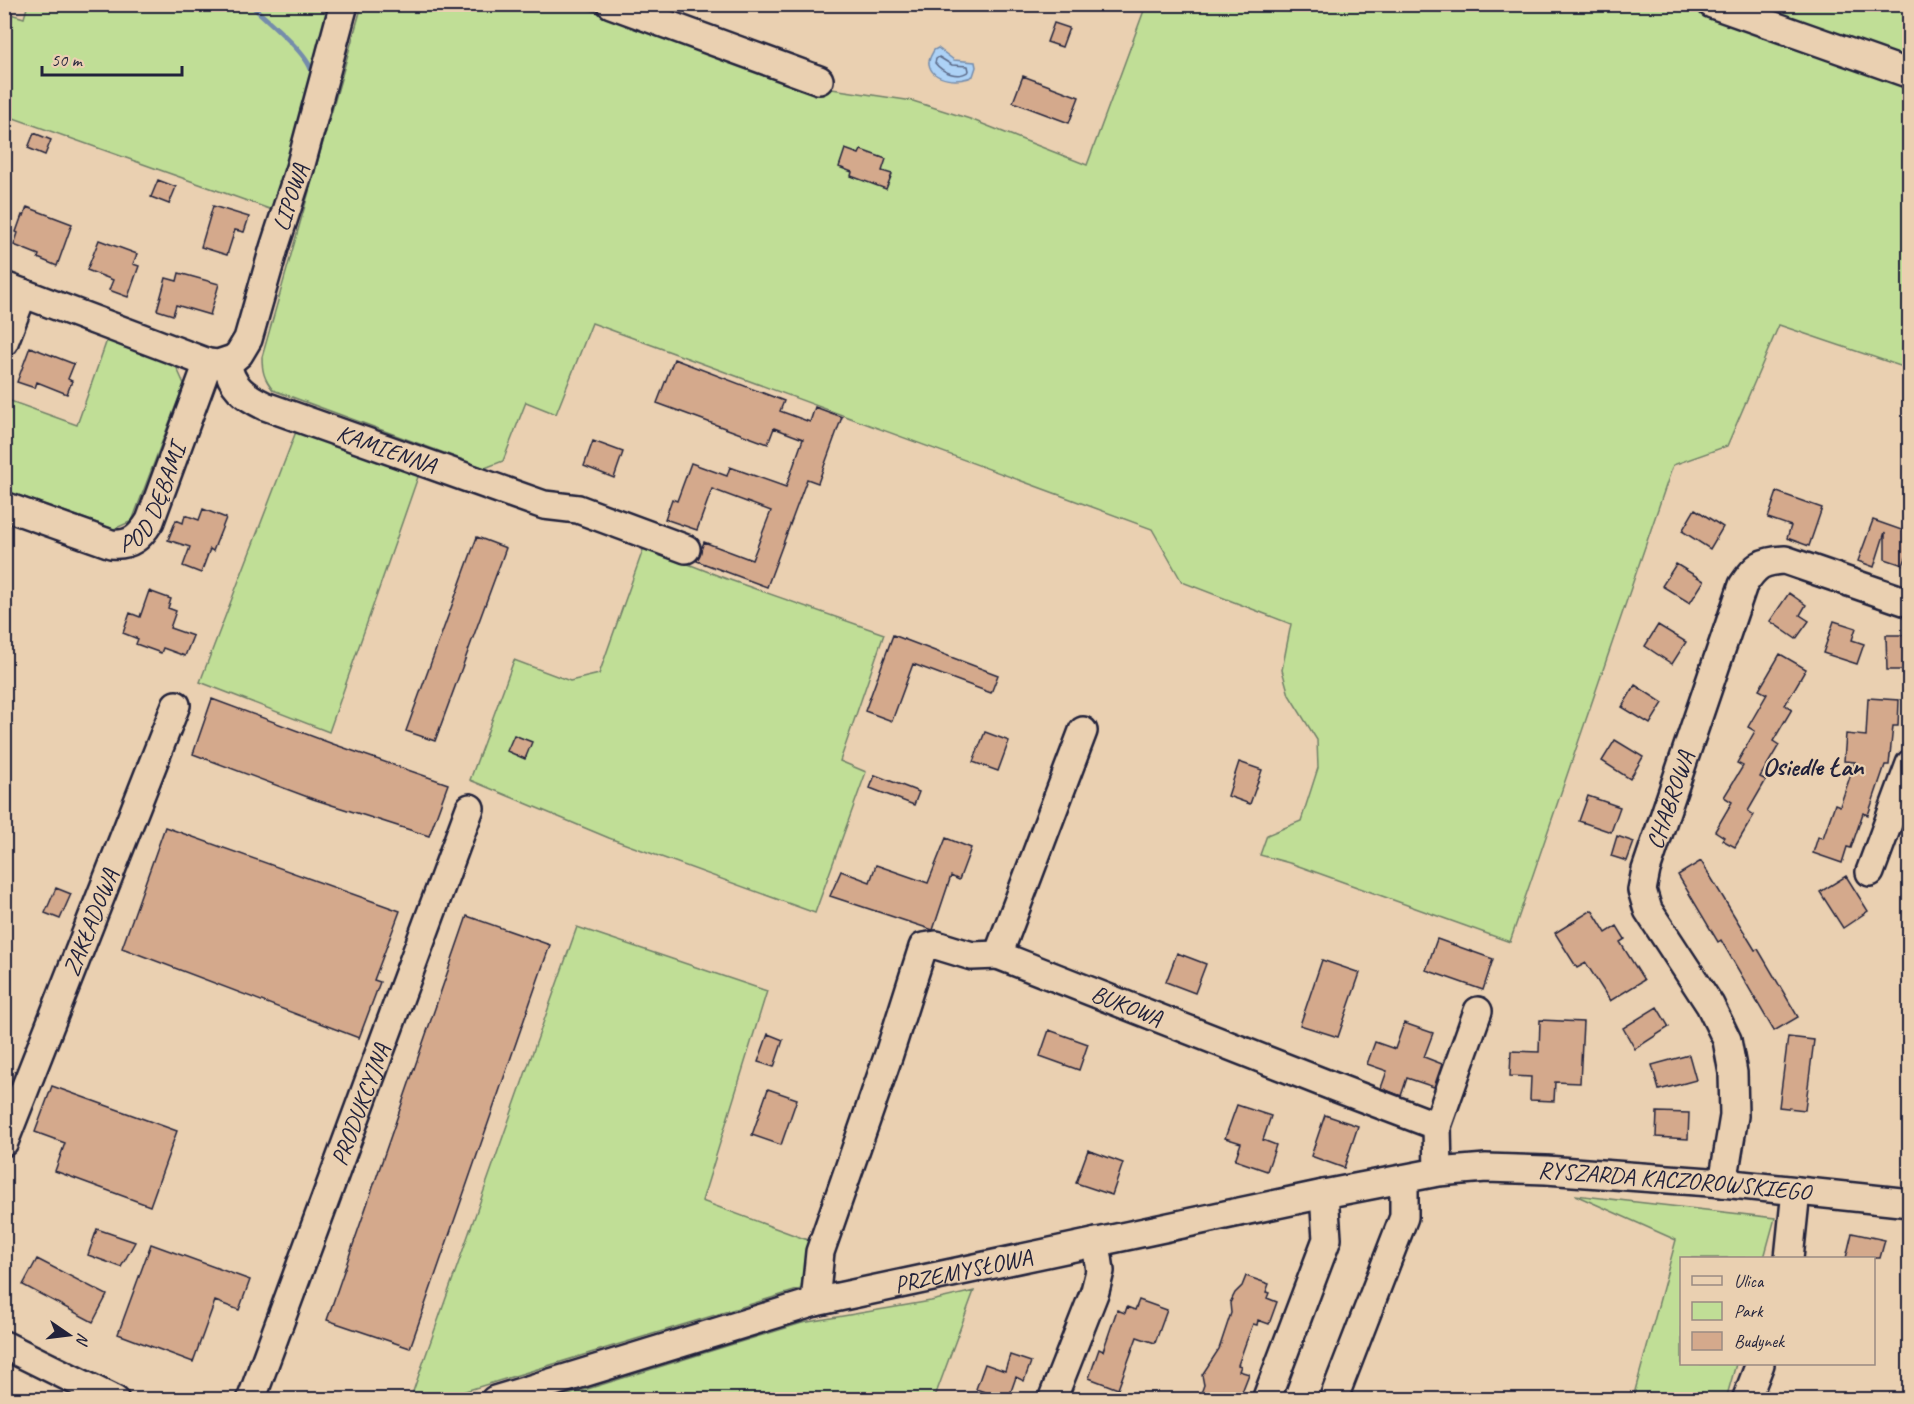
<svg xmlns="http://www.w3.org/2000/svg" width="1914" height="1404" font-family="Caveat,sans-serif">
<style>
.green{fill:#c0de96;stroke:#718068;stroke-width:1.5}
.water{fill:#add2f6;stroke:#758cab;stroke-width:1.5}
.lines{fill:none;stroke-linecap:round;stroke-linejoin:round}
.shore{stroke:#5a6886;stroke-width:1.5}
.stream{stroke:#758cab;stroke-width:5}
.building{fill:#d4a98c;stroke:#22223b;stroke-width:1.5}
.minor-casing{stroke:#22223b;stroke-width:32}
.minor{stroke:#ead0b1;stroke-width:27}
.labels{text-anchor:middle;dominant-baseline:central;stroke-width:4.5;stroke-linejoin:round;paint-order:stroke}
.street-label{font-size:24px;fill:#22223b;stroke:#ead0b1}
.neighbourhood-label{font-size:26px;font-weight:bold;fill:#22223b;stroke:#ead0b1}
</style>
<rect width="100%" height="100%" fill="#ead0b1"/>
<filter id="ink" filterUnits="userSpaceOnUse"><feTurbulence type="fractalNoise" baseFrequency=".0167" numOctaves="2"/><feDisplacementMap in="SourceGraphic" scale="12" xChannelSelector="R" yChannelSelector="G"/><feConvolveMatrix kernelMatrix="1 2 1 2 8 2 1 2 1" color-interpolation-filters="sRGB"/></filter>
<g filter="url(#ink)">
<path class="green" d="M 28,4 L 334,5 L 278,212 L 5,115 L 4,12 L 24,18 Z
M 362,5 L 577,5 L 798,84 L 913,101 L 970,119 L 1087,165 L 1146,5 L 1909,5 L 1909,369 L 1779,325 L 1727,446 L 1673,465 L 1510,942 L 1293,864 L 1260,855 L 1267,835 L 1301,821 L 1318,768 L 1317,740 L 1289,695 L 1282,670 L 1291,624 L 1182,582 L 1152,529 L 592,323 L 556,414 L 526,402 L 503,461 L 485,468 L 273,390 C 264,379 262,371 262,357 Z
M 107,340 L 176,366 L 184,384 L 132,521 L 114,529 L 4,490 L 5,399 L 77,425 Z
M 297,429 L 419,474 L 329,732 L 200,682 Z
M 644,547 L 727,579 L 884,634 L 840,761 L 866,772 L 815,913 L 609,838 L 470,780 L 514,660 L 570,681 L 599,674 Z
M 577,927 L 767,991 L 702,1201 L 813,1242 L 804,1288 L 439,1399 L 410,1400 Z
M 1575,1195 L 1775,1218 L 1764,1258 L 1682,1258 L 1682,1364 L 1736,1364 L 1726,1399 L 1623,1399 L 1633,1398 L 1676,1240 Z
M 974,1291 L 934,1399 L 555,1399 L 802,1323 L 931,1301 Z"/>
<path class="water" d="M 938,48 L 954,60 L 975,62 L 976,67 L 973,76 C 962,83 932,82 929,64 C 928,59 932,54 934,50 Z"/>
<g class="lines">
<path class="shore" d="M 939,57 L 952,65 L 968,66 L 969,71 C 958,79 943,73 935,63 L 936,59 Z"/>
<path class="stream" d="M 250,4 C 265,19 313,57 312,75"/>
</g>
<path class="building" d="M 1054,23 L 1069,28 L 1062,47 L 1047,42 Z
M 1023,76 L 1079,97 L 1069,123 L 1013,102 Z
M 34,133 L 51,140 L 45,155 L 28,148 Z
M 845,149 L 859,154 L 861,150 L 886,159 L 882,171 L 892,174 L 886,189 L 851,176 L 852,172 L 839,167 Z
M 158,180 L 176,187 L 169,204 L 151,197 Z
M 213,206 L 249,217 L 244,232 L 235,230 L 227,255 L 201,247 Z
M 27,207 L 72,224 L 57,266 L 38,258 L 39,255 L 14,245 L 18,233 L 16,232 L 22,215 L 24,216 Z
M 99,240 L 137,254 L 133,264 L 139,266 L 128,297 L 109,290 L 113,280 L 87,270 Z
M 179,273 L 219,284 L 210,315 L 176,305 L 173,315 L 157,310 L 166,278 L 177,281 Z
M 30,347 L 74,364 L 68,379 L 72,381 L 67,394 L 37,382 L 35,388 L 17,382 Z
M 674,359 L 784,401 L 780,411 L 810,422 L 815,407 L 842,417 L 818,483 L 807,479 L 767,587 L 697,561 L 704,542 L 752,560 L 771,511 L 712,489 L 697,530 L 665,519 L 672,499 L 677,501 L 691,463 L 727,476 L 730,467 L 786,487 L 803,439 L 774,428 L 768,444 L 657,403 Z
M 593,441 L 623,452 L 614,478 L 584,466 Z
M 1777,492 L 1822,508 L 1809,546 L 1787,538 L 1791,526 L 1768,518 Z
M 203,509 L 226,518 L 213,551 L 210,549 L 201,573 L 183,566 L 190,547 L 168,540 L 176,520 L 183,523 L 185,515 L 199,520 Z
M 1695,509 L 1723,527 L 1710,549 L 1682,531 Z
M 1873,520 L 1910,533 L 1910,548 L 1903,565 L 1885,559 L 1885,532 L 1874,567 L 1858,561 Z
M 477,537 L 506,548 L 435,741 L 406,731 Z
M 1676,564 L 1704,581 L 1690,603 L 1662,586 Z
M 149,591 L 171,599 L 168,608 L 176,611 L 170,628 L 193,636 L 185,656 L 163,648 L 161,653 L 136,644 L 138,639 L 123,633 L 130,613 L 140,617 Z
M 1789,593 L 1806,605 L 1800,615 L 1809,621 L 1796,639 L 1770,621 Z
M 1834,621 L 1856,628 L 1852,640 L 1864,644 L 1857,664 L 1823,653 Z
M 1658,625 L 1686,642 L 1672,664 L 1645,646 Z
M 893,635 L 998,675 L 991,693 L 913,664 L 892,721 L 865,711 Z
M 1886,635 L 1910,635 L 1910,670 L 1887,670 Z
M 1780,654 L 1806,669 L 1785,705 L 1792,709 L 1773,741 L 1779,745 L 1760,777 L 1766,780 L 1748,811 L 1754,815 L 1735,847 L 1722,840 L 1724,837 L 1715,831 L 1732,802 L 1724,797 L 1743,766 L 1737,763 L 1755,731 L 1748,727 L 1767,694 L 1759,690 Z
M 1635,685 L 1663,703 L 1650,724 L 1622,707 Z
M 1868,698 L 1899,700 L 1898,726 L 1893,726 L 1889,765 L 1885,765 L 1868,815 L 1863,813 L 1851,848 L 1847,847 L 1842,863 L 1813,853 L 1818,837 L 1823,838 L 1835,804 L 1840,806 L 1855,762 L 1844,761 L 1846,734 L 1866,736 Z
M 212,699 L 333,744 L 448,784 L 429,836 L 313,799 L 193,754 Z
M 985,732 L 1009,741 L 998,771 L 973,762 Z
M 514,735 L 532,742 L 525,759 L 507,751 Z
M 1615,740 L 1643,757 L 1630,779 L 1602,761 Z
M 1239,762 L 1262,770 L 1250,804 L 1228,796 Z
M 875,775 L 919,792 L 914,805 L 870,788 Z
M 1588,796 L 1620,807 L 1611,832 L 1579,821 Z
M 165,827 L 400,911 L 374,980 L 380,982 L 359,1038 L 122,948 Z
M 1617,836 L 1634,842 L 1627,861 L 1611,856 Z
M 946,838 L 971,848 L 959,880 L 951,876 L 933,930 L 830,896 L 841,871 L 870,882 L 876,865 L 928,883 Z
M 1701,861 L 1755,950 L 1758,949 L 1798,1017 L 1774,1031 L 1721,940 L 1718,942 L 1678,875 Z
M 1846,876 L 1868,911 L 1843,928 L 1820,892 Z
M 56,888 L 71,894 L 60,919 L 45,913 Z
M 1592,910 L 1606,933 L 1617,926 L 1625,939 L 1620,942 L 1644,980 L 1610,1001 L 1586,963 L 1577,968 L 1555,933 Z
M 467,916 L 550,945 L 410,1348 L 327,1320 Z
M 1437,939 L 1493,959 L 1483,990 L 1426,970 Z
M 1177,953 L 1206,964 L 1195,993 L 1166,982 Z
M 1322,960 L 1360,973 L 1338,1037 L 1300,1025 Z
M 1657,1007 L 1669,1027 L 1635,1049 L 1623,1028 Z
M 1540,1020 L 1583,1022 L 1580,1083 L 1555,1082 L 1554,1101 L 1530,1100 L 1531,1077 L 1510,1076 L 1511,1051 L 1539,1052 Z
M 1404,1023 L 1433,1033 L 1424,1057 L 1442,1064 L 1434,1087 L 1407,1078 L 1401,1096 L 1381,1088 L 1387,1071 L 1367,1064 L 1375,1042 L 1395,1049 Z
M 1049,1030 L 1088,1044 L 1079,1070 L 1040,1056 Z
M 768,1034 L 783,1040 L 774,1067 L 758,1062 Z
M 1788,1037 L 1814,1040 L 1805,1110 L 1779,1107 Z
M 1689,1055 L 1696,1080 L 1659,1090 L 1652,1065 Z
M 52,1086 L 177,1131 L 150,1206 L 55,1171 L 65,1143 L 35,1132 Z
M 768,1089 L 797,1099 L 781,1145 L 752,1135 Z
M 1237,1105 L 1271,1116 L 1263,1140 L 1276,1145 L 1267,1171 L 1235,1160 L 1241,1143 L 1225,1138 Z
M 1657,1112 L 1689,1113 L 1688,1139 L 1656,1137 Z
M 1325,1115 L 1358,1126 L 1344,1168 L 1311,1156 Z
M 1088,1150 L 1123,1163 L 1112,1195 L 1076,1183 Z
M 97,1229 L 135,1242 L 121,1267 L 88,1255 Z
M 1852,1233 L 1885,1240 L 1880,1258 L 1846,1258 Z
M 151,1244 L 250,1280 L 239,1310 L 215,1301 L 193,1362 L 118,1334 Z
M 37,1259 L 107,1295 L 93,1322 L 23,1285 Z
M 1246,1276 L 1269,1284 L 1266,1292 L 1269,1293 L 1267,1298 L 1277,1302 L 1269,1324 L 1258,1320 L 1257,1325 L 1253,1324 L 1245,1345 L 1238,1365 L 1241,1366 L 1239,1371 L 1249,1374 L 1240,1397 L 1230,1393 L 1227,1400 L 1210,1400 L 1200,1396 L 1204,1385 L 1202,1375 L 1219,1349 L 1231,1313 L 1230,1303 L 1235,1293 L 1242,1286 Z
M 1139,1300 L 1167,1310 L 1155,1343 L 1137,1337 L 1118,1389 L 1089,1378 L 1099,1349 L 1103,1351 L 1117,1310 L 1125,1313 L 1127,1307 L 1135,1310 Z
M 1010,1355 L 1031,1362 L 1024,1381 L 1016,1377 L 1008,1400 L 976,1389 L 985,1364 L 1005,1371 Z"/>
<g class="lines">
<g class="minor-casing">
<g id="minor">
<path d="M 611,4 L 819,80"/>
<path d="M 1712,4 L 1910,74"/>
<path id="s1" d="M 4,286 L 208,363 L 218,364 L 233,359 L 239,354 L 248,339 L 274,248 L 300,168 L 344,4"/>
<path d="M 4,342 L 23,293"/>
<path id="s2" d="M 227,363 C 231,386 244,396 265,406 L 544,505 L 578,509 L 686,549"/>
<path id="s3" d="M 4,506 L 111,544 C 131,546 140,537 150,521 L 208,363"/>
<path id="s4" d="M 1083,731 L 998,955 L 1337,1088 L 1437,1126 L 1438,1172"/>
<path d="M 1870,872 L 1910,764"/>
<path d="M 1437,1126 L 1478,1011"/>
<path id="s5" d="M 4,1142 L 176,705"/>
<path id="s6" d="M 1723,1183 L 1734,1116 L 1733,1073 L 1727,1040 L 1710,1005 L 1648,910 L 1642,890 L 1646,870 L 1743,585 C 1756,565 1762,561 1785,560 L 1910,603"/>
<path d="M 1789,1258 L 1796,1191"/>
<path d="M 815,1302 L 820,1252 L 889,1054 L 923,947 L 936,945 L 972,956 L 998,955"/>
<path d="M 4,1345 L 115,1400"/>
<path id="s7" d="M 251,1400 L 470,808"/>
<path id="s8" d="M 495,1400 L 815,1302 L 1324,1194 L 1438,1172 L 1486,1168 L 1546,1170 L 1723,1183 L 1910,1203"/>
<path d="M 1052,1400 L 1095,1291 L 1100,1271 L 1096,1242"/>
<path d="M 1266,1400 L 1327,1239 L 1324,1194"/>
<path d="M 1333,1400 L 1404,1217 L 1404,1179"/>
<path d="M 1746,1400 L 1760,1364"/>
</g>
</g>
<use href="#minor" class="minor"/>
</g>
</g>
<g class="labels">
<g class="street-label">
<text stroke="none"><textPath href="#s1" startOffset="417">LIPOWA</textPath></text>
<text stroke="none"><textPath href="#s2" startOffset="189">KAMIENNA</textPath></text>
<text stroke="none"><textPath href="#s3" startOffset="183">POD DĘBAMI</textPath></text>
<text stroke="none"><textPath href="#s6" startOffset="412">CHABROWA</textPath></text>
<text stroke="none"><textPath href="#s5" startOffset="236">ZAKŁADOWA</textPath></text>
<text stroke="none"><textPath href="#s4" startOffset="378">BUKOWA</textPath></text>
<text stroke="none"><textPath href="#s7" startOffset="315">PRODUKCYJNA</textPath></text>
<text stroke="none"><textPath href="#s8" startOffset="1208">RYSZARDA KACZOROWSKIEGO</textPath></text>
<text stroke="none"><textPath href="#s8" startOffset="486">PRZEMYSŁOWA</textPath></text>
</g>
<g class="neighbourhood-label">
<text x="1813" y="766">Osiedle Łan</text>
</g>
</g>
<rect width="1914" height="1404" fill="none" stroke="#ead0b1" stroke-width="24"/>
<rect x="12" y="12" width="1890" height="1380" fill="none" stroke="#22223b" stroke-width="2" filter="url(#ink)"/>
<rect x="1680" y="1257" width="195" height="108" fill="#ead0b1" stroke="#9a8a82" stroke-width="1.5"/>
<rect x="1692" y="1276" width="30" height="9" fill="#ead0b1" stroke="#9a8a82" stroke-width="1.5"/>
<text x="1734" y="1287" font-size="18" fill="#22223b">Ulica</text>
<rect x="1692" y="1302" width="30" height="18" fill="#c0de96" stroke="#9a8a82" stroke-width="1.5"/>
<text x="1734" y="1317" font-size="18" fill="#22223b">Park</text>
<rect x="1692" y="1332" width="30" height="18" fill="#d4a98c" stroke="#9a8a82" stroke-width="1.5"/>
<text x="1734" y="1347" font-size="18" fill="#22223b">Budynek</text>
<g transform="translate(69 1335) rotate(104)" stroke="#ead0b1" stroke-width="4.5" paint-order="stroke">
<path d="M0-4.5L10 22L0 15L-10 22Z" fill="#22223b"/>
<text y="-9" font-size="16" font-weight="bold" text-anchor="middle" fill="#22223b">N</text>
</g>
<path d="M42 66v9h140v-9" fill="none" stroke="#22223b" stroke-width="3"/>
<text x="51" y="66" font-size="18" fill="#22223b" stroke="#ead0b1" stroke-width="4.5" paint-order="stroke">50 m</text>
</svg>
